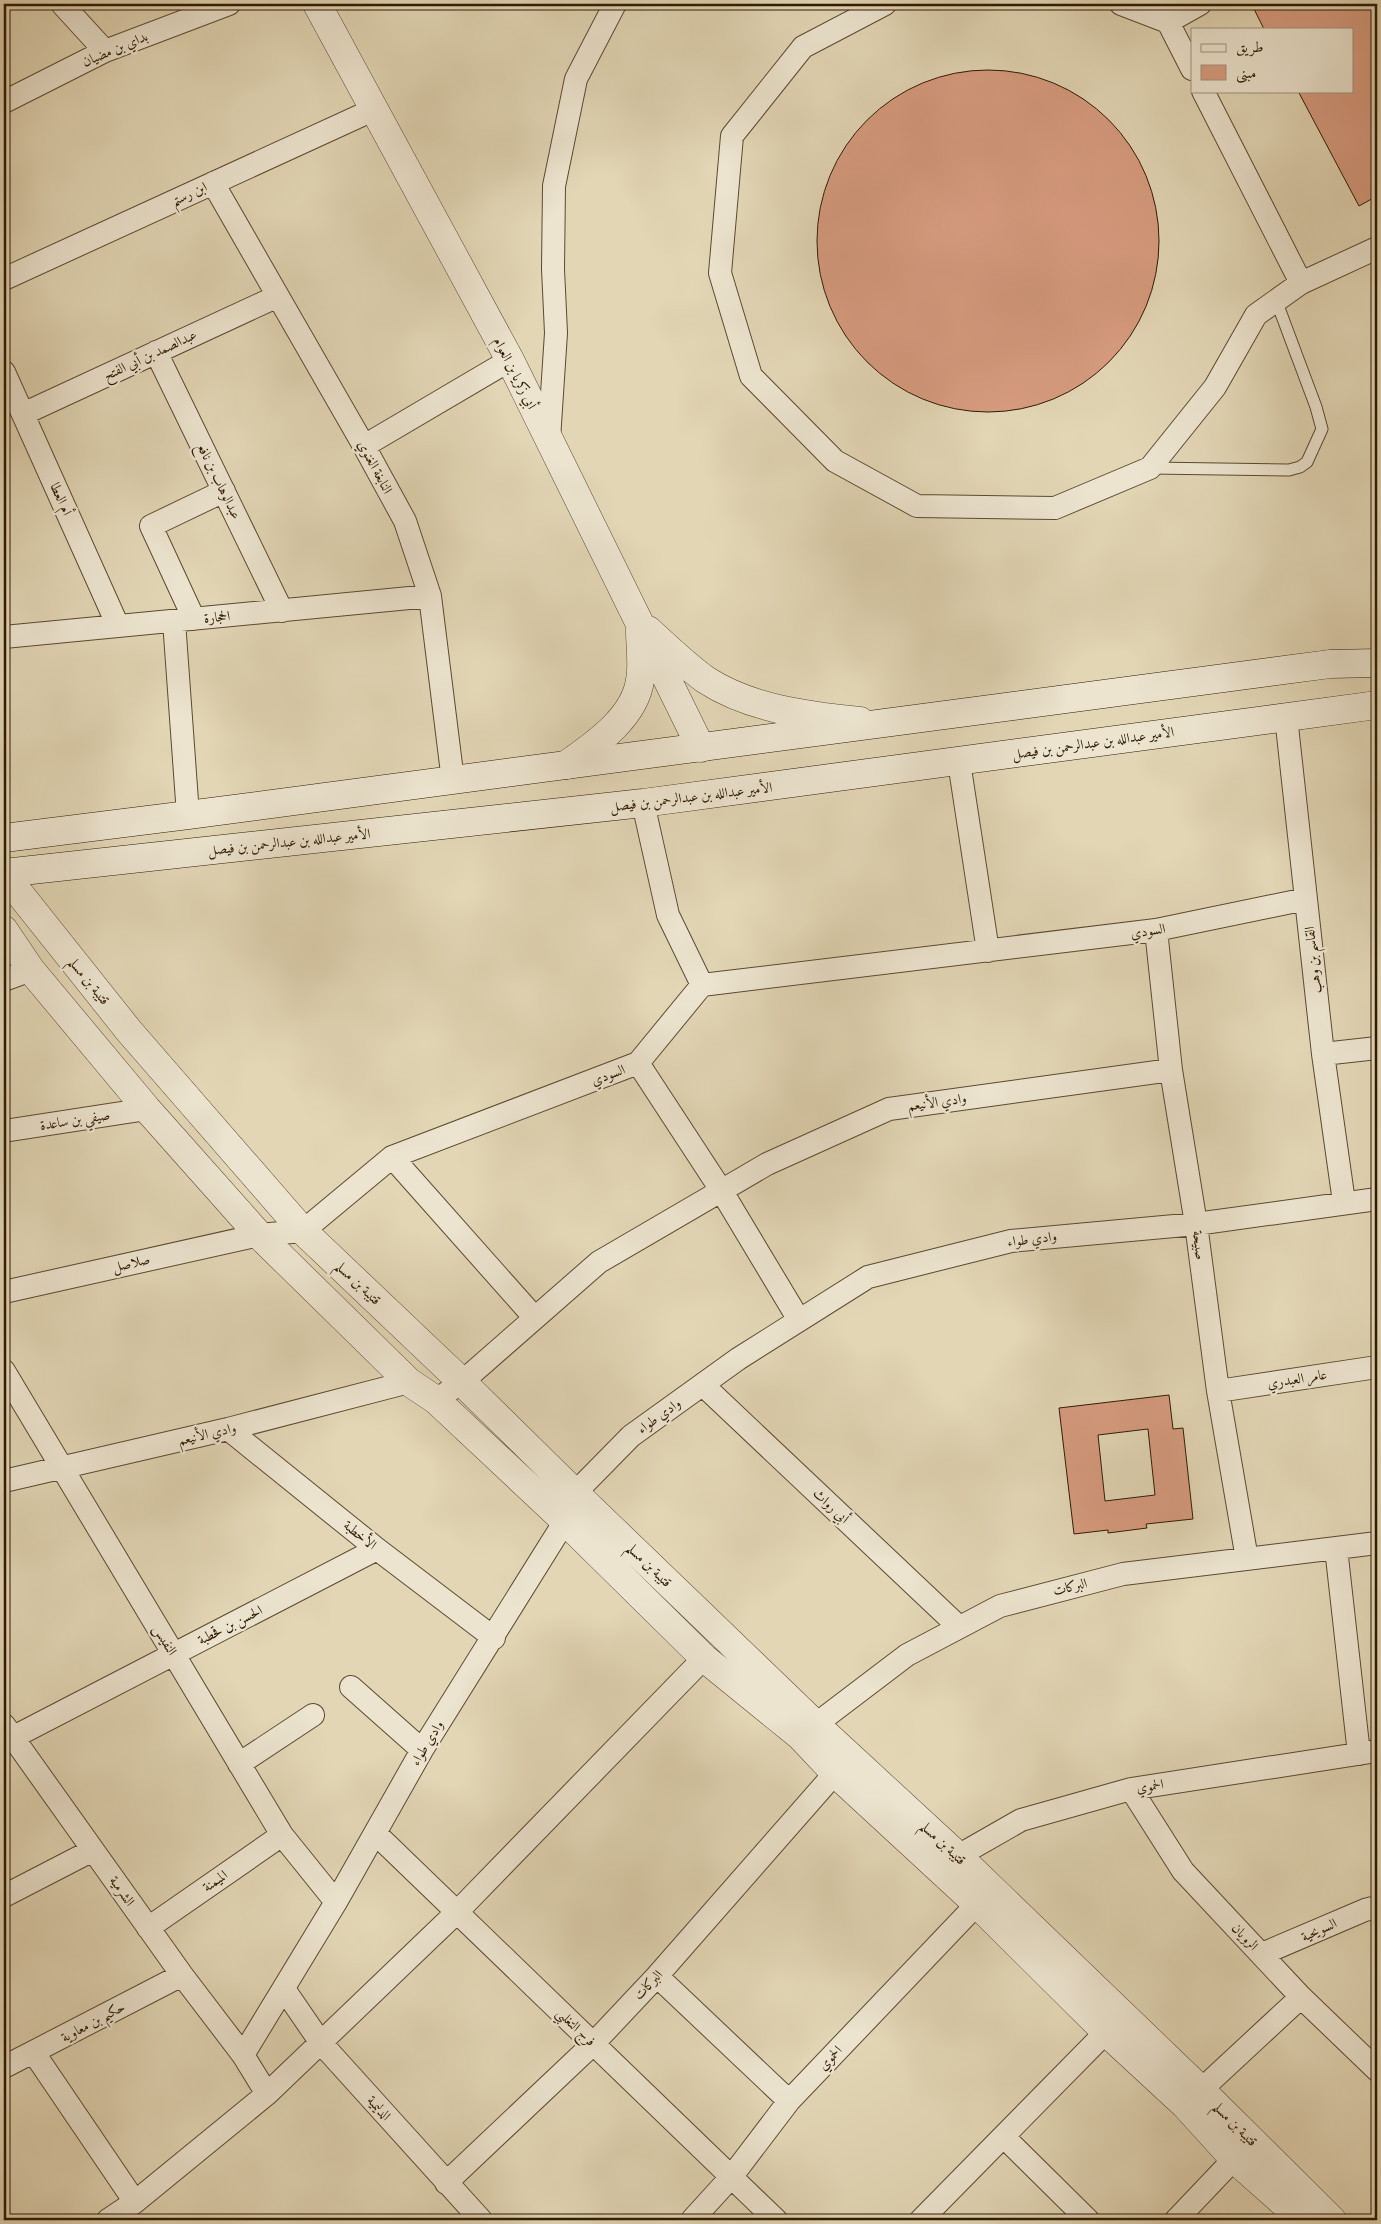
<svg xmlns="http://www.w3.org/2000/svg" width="1381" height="2224" font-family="'IM FELL French Canon',Amiri,serif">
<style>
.building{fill:#d79c80;stroke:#2e1b03;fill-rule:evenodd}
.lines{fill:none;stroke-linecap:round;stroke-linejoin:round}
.service-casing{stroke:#5b4a30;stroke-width:13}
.minor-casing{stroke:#5b4a30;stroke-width:24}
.tertiary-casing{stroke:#5b4a30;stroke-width:29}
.secondary-casing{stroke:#2e1b03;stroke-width:29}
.service{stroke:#ece4cf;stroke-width:11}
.minor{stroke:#ece4cf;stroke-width:22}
.tertiary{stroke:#ece4cf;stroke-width:28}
.secondary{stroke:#ece4cf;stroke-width:28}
.labels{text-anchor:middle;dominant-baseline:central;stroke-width:4.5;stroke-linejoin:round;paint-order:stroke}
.street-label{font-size:14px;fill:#2e1b03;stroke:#ece4cf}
</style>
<rect width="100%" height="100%" fill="#e2d6b5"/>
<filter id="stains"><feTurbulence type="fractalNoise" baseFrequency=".004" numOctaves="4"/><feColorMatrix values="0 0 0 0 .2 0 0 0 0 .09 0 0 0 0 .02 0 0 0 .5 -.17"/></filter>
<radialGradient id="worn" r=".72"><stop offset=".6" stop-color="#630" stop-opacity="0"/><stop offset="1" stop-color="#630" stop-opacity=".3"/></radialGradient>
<path class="building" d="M 1263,4 L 1377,4 L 1377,196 L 1359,206 L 1298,91 L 1352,91 L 1352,29 L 1264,29 L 1254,9 Z
M817 241a171 171 0 1 1 342 0a171 171 0 1 1-342 0Z
M 1169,1395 L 1173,1429 L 1183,1428 L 1193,1519 L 1146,1524 L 1147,1528 L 1108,1533 L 1108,1530 L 1074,1534 L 1059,1408 ZM 1148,1429 L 1155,1495 L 1105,1501 L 1098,1435 Z"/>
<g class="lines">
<g class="service-casing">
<path id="service" d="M 1151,468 L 1289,470 L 1300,467 L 1307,462 L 1322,429 L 1316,407 L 1276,300"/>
</g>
<g class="minor-casing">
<path id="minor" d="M 62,4 L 105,51
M 885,4 L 803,47 L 732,136 L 720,273 L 751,376 L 835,461 L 917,506 L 1055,508 L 1150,468 L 1215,387 L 1256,315 L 1301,283 L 1377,248
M 1121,4 L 1168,22 L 1192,69
M 1168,22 L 1200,4
M 1203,91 L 1301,283
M 4,102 L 105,51 L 229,4
M 213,183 L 364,446 L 405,521 L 430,596 L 453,781
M 4,279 L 375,109
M 156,352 L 282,611
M 4,372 L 118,626
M 23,414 L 278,296
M 549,439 L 556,333 L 553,269 L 554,186 L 576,79 L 615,4
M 364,446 L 510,360
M 194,619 L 151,526 L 224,491
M 174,621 L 188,815
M 4,637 L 430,596
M 1286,717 L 1323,1054 L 1344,1202
M 959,762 L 988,951
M 643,803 L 668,915 L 702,985
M 1156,930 L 1171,1070 L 1196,1224 L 1218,1391 L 1247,1559
M 4,980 L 31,970
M 1323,1054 L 1377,1048
M 638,1063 L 721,1190 L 799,1320
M 4,1131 L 147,1109
M 392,1157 L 534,1317
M 4,1292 L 259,1235 L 303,1231 L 392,1157 L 638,1063 L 702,985 L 1156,930 L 1306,899
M 4,1371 L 282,1835 L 336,1902
M 703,1385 L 959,1627
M 1218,1391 L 1377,1367
M 436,1400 L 462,1382 L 599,1262 L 767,1164 L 889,1109 L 1171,1070
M 228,1429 L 377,1549 L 494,1638
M 4,1481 L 228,1429 L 409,1382
M 1336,1548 L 1359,1754
M 351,1687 L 422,1750
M 4,1725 L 182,1975 L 243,2055 L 267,2094 L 135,2202 L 108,2220
M 803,1734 L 907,1655 L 1000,1606 L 1123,1574 L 1377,1543
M 4,1742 L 377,1549
M 239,1764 L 313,1715
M 1131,1789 L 1183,1871 L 1301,1997 L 1377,2070
M 376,1834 L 776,2220
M 946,1866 L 958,1856 L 1021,1820 L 1131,1789 L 1377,1751
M 4,1896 L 93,1850
M 148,1928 L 282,1835
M 1262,1954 L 1365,1910 L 1377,1907
M 657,1976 L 789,2101
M 284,1989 L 321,2043 L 481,2220
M 34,2053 L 135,2202
M 243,2055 L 336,1902 L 422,1750 L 565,1521 L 575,1493 L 631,1436 L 738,1359 L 868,1277 L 1011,1241 L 1196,1224 L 1377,1199
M 4,2067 L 182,1975
M 267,2094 L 457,1912 L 704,1658
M 1188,2102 L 1301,1997
M 1004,2137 L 1088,2220
M 446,2183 L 593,2044 L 657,1976 L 835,1773
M 692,2220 L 732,2176 L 789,2101 L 977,1904
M 921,2220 L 1106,2032
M 1176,2220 L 1234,2159"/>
</g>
<g class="tertiary-casing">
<path id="tertiary" d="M 317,4 L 510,360 L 701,748
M 648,630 C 667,647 686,666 706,680 C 751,709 808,716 860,721
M 566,765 C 594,745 635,718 640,680 C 643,665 640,646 640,630
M 4,874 L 129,1031 L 303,1231 L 462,1382 L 575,1493 L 815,1724 L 958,1856 L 1201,2090 L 1332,2220
M 4,930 L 31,970 L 147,1109 L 259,1235 L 409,1382 L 436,1400 L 565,1521 L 704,1658 L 800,1736 L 835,1773 L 977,1904 L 1106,2032 L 1185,2105 L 1234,2159 L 1303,2220"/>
</g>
<g class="secondary-casing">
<path id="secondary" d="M 4,838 L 188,815 L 1330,664 L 1377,663
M 4,873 L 643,803 L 1377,705"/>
</g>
<use href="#service" class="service"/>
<use href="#minor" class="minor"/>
<use href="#tertiary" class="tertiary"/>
<use href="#secondary" class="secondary"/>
</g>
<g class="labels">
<g class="street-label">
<text transform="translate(115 49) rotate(-23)">بداي بن مضيان</text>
<text transform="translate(189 194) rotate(-25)">ابن رستم</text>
<text transform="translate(150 355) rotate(-25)">عبدالصمد بن أبي الفتح</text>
<text transform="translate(515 373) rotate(63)">أبي زكريا بن العوام</text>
<text transform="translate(375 467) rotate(62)">النابغة الغنوي</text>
<text transform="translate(219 481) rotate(64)">عبدالوهاب بن نافع</text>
<text transform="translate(61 499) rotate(66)">أم العطا</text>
<text transform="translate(217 617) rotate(-6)">الحجارة</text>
<text transform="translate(1093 743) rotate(-8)">الأمير عبدالله بن عبدالرحمن بن فيصل</text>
<text transform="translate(691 797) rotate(-7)">الأمير عبدالله بن عبدالرحمن بن فيصل</text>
<text transform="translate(289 842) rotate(-6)">الأمير عبدالله بن عبدالرحمن بن فيصل</text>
<text transform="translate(1148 931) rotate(-9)">السودي</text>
<text transform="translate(1313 960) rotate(-96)">القاسم بن وهب</text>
<text transform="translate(89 981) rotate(51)">قتيبة بن مسلم</text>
<text transform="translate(608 1075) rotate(-21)">السودي</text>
<text transform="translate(937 1102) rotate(-8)">وادي الأنيعم</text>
<text transform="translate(75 1120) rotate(-9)">صيفي بن ساعدة</text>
<text transform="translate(1032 1239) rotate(-7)">وادي طواء</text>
<text transform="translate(1199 1245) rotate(83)">صبيحة</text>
<text transform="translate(131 1263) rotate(-13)">صلاصل</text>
<text transform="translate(358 1283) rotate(43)">قتيبة بن مسلم</text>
<text transform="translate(1297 1379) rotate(-9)">عامر العبدري</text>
<text transform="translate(659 1416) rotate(-36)">وادي طواء</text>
<text transform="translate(207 1434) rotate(-13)">وادي الأنيعم</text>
<text transform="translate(831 1506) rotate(43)">أبي رواث</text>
<text transform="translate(360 1535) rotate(39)">الأخطبة</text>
<text transform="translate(649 1565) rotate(44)">قتيبة بن مسلم</text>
<text transform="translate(1070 1587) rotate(-14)">البركات</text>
<text transform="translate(230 1625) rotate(-27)">الحسن بن قحطبة</text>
<text transform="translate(165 1640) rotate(59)">النفيس</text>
<text transform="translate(427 1743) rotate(-59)">وادي طواء</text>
<text transform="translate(1150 1786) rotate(-9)">الحموي</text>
<text transform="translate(943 1843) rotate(43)">قتيبة بن مسلم</text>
<text transform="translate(215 1881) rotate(-35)">الميمنة</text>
<text transform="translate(122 1891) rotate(55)">الشرمية</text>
<text transform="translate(1319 1930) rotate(-24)">السويحية</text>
<text transform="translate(1245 1937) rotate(47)">الرويان</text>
<text transform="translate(648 1985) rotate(-47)">البركات</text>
<text transform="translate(93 2022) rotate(-28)">حكيم بن معاوية</text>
<text transform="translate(576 2027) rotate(44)">فرج التغلبي</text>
<text transform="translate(830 2058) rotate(-46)">الحموي</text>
<text transform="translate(379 2108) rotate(48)">الدليمية</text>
<text transform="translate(1235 2124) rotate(45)">قتيبة بن مسلم</text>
</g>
</g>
<rect width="1381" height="2224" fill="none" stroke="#e2d6b5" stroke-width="20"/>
<rect x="5" y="5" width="1371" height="2214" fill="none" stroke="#2e1b03" stroke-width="2.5"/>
<rect x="10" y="10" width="1361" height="2204" fill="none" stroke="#2e1b03"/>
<rect x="1191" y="28" width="162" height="65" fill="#ece4cf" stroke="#a0947d"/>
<rect x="1201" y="44" width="25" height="8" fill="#ece4cf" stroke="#a0947d"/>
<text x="1236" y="52" font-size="15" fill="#2e1b03">طريق</text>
<rect x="1201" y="65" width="25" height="15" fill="#d79c80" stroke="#a0947d"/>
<text x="1236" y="78" font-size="15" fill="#2e1b03">مبنى</text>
<rect width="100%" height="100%" filter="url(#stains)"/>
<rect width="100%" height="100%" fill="url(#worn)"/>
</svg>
